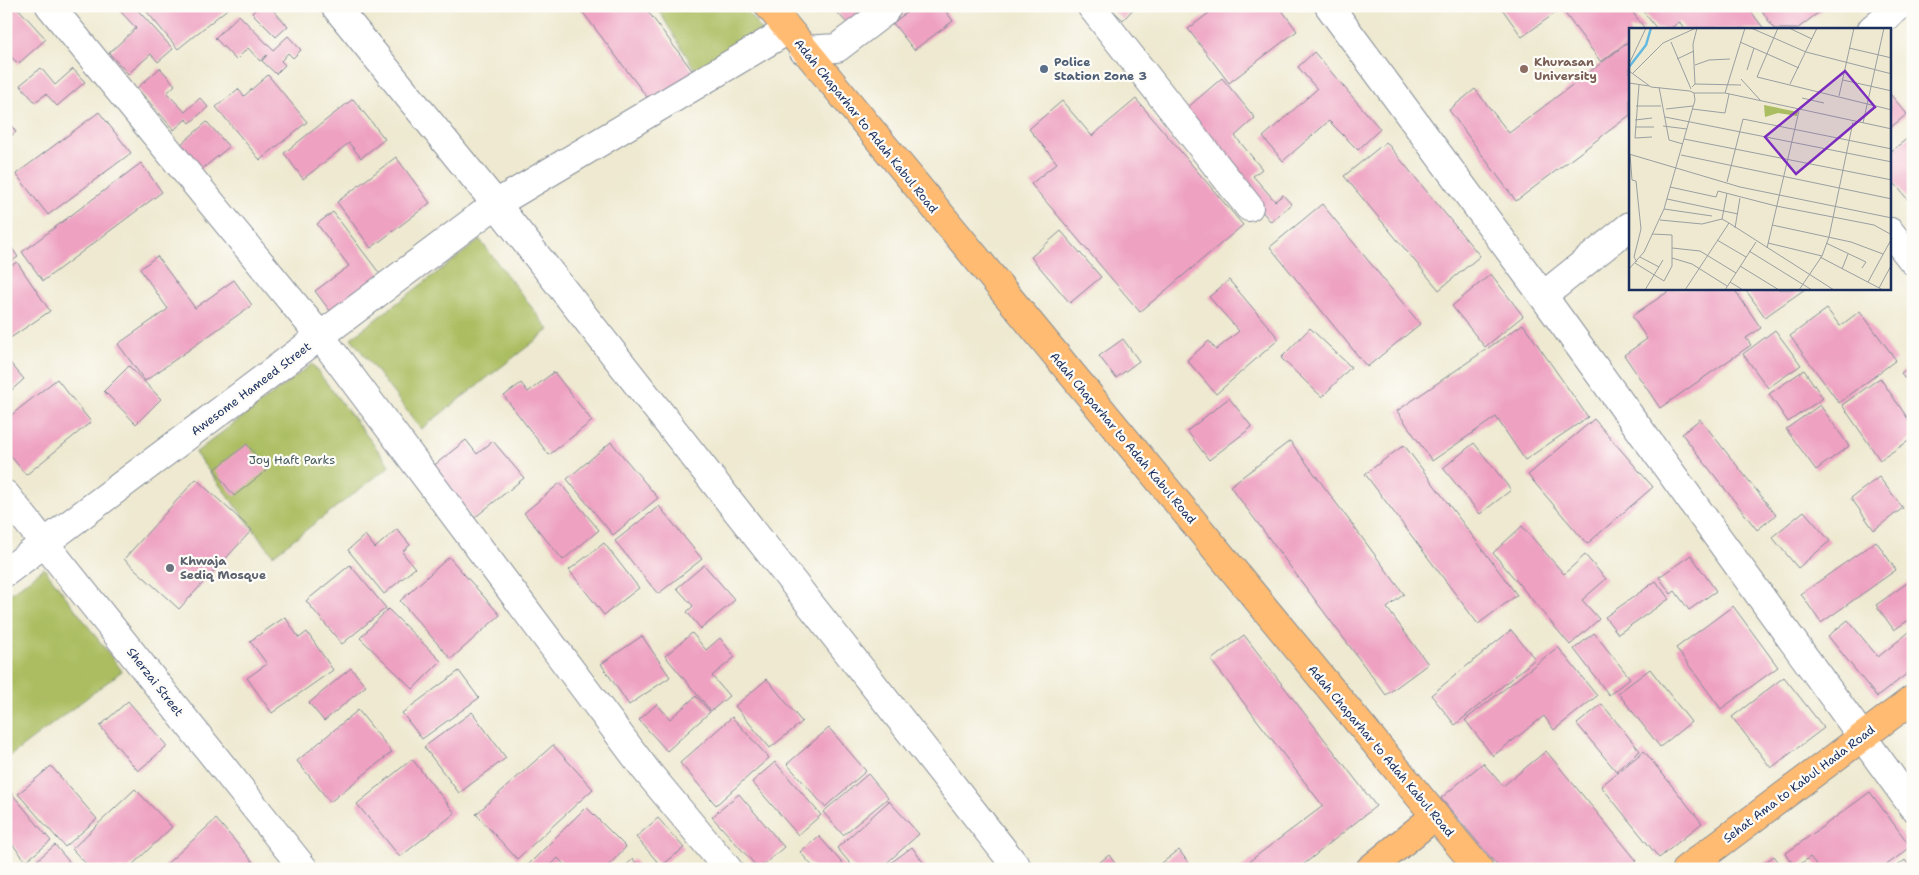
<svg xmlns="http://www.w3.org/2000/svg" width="1919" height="875" font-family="'Shantell Sans',sans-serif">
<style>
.green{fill:#abbd61;stroke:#637660}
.building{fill:#eea1c1}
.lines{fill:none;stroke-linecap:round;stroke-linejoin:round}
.minor-casing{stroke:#848c97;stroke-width:30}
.major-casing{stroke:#848c97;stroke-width:30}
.minor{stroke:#fff;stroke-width:28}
.major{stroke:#ffbb71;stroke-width:28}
.service-dot{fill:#5c6f8a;stroke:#fdfcf7;stroke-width:2}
.education-dot{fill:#8d6e63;stroke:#fdfcf7;stroke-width:2}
.worship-dot{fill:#6b7280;stroke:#fdfcf7;stroke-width:2}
.labels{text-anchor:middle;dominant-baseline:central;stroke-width:4.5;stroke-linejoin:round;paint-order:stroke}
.service-label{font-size:12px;font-weight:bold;fill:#4e5e75;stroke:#fdfcf7;text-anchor:start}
.education-label{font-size:12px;font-weight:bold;fill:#785e54;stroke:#fdfcf7;text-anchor:start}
.street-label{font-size:12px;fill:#1b2f5e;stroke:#fdfcf7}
.park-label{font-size:12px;fill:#465a5f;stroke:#fdfcf7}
.worship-label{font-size:12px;font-weight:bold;fill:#5b616d;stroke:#fdfcf7;text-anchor:start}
.inset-river{fill:none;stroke:#65b9e1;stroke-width:2.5}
.inset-road{fill:none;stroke:#9a9fa2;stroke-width:1}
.view{fill:#7b2cbf;fill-opacity:0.15;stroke:#7b2cbf;stroke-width:2.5}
.inset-edge{fill:none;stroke:#1b2f5e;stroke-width:2.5}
</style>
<rect width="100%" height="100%" fill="#fdfcf7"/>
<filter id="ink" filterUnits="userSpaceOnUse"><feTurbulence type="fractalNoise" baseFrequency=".02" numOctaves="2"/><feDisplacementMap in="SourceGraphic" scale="10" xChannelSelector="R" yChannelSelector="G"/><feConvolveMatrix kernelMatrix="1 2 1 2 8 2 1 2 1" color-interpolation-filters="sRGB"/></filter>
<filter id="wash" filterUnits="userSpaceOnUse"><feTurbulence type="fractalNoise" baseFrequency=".0096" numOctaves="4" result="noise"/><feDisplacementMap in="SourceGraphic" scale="20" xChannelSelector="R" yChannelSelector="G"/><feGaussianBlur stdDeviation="1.12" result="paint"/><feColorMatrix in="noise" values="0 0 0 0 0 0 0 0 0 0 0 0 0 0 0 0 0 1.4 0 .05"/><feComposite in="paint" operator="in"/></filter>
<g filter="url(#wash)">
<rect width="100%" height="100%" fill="#eee9d0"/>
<path class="green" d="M 656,6 L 743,6 L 762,31 L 697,73 Z
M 480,240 L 549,330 L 421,429 L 351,338 Z
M 312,364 L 390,466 L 273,555 L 195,453 Z
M 44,568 L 122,671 L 6,759 L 6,597 Z"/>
<g id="blocks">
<path class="building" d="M 6,6 L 16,6 L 46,39 L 18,64 L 6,51 Z
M 125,6 L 134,6 L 173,49 L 158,62 L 151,54 L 128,74 L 109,53 L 136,28 L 120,11 Z
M 142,6 L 231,6 L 178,49 Z
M 259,6 L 269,6 L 288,26 L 276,37 L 252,13 Z
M 578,6 L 644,6 L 694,73 L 653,105 Z
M 831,6 L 865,6 L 848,24 Z
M 915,6 L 942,6 L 953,21 L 914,50 L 893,23 Z
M 1108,6 L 1136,6 L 1123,20 Z
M 1218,6 L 1279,6 L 1297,31 L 1229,83 L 1188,29 Z
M 1500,6 L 1565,6 L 1522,37 Z
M 1572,6 L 1628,6 L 1645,29 L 1630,29 L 1630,40 L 1601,62 L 1564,12 Z
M 1639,6 L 1747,6 L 1764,29 L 1685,29 L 1679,22 L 1670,29 L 1657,29 Z
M 1759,6 L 1827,6 L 1797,29 L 1774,29 Z
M 239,15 L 273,50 L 288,36 L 301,50 L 293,58 L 288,53 L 281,61 L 285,65 L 276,74 L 262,61 L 267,55 L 260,61 L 248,48 L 236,60 L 215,38 Z
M 1630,41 L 1630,115 L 1516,201 L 1449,110 L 1475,89 L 1509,133 Z
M 1314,52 L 1380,129 L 1358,150 L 1329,121 L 1283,161 L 1263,137 L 1317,89 L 1298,67 Z
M 41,68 L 55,85 L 73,69 L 85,82 L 57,106 L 46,94 L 35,102 L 20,85 Z
M 160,68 L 175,85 L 167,93 L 185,112 L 200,98 L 208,107 L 190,123 L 186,119 L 174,130 L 137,88 Z
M 268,75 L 307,122 L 260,160 L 216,107 L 238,89 L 244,96 Z
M 1222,78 L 1255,118 L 1235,136 L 1262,169 L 1253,176 L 1275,201 L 1283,195 L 1291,204 L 1271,222 L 1180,114 Z
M 1890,94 L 1907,114 L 1890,128 Z
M 353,99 L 385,139 L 361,158 L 349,143 L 303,179 L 284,153 Z
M 1136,99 L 1243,225 L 1140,312 L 1031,184 L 1057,163 L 1029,129 L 1062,101 L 1092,136 Z
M 99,112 L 131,153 L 48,215 L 16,174 Z
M 6,119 L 16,132 L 6,140 Z
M 207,122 L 229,147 L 201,170 L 180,145 Z
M 1913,134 L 1913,206 L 1890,178 L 1890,152 Z
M 1386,142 L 1480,256 L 1439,290 L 1344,176 Z
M 396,157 L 430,203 L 371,248 L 337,202 Z
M 141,163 L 162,192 L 43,281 L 22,252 Z
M 1322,204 L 1420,324 L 1367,367 L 1270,247 Z
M 333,212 L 380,274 L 330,311 L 315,291 L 349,266 L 317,224 Z
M 1061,231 L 1101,277 L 1070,303 L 1031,257 Z
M 6,240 L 18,257 L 6,265 Z
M 157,256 L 195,308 L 234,280 L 252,305 L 145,381 L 118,344 L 168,309 L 140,269 Z
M 17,262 L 50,311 L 6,341 L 6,269 Z
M 1491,274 L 1523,316 L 1485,347 L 1452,306 Z
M 1229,280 L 1279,339 L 1216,394 L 1187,360 L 1209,341 L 1216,350 L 1239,331 L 1209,297 Z
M 1672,289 L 1734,289 L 1761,328 L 1746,338 L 1751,345 L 1660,408 L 1624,355 L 1647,339 L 1632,316 Z
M 1745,289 L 1805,289 L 1765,317 Z
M 1827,309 L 1840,326 L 1860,311 L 1896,360 L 1839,403 L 1790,336 Z
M 1523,324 L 1588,417 L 1525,460 L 1496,417 L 1432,461 L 1397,411 Z
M 1310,328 L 1351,367 L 1322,397 L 1281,358 Z
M 1775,330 L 1801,365 L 1768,388 L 1743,354 Z
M 1123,339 L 1139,361 L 1116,378 L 1099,356 Z
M 6,358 L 24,379 L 6,395 Z
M 1913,364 L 1913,389 L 1901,373 Z
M 129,366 L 161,399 L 136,424 L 104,391 Z
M 1804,370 L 1823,398 L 1788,422 L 1769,394 Z
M 554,372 L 592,421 L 549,455 L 504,396 L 521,383 L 528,392 Z
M 1880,378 L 1913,426 L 1913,438 L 1880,460 L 1842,405 Z
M 57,379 L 91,422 L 26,475 L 6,450 L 6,419 Z
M 1229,398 L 1252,427 L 1209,460 L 1187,431 Z
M 1820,405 L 1849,446 L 1816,470 L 1786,429 Z
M 1594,419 L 1653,487 L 1587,544 L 1528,475 Z
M 1700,419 L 1776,515 L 1757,530 L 1682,434 Z
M 466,440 L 477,454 L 493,441 L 524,478 L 473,519 L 432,467 Z
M 1290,441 L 1404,594 L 1387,608 L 1428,664 L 1386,695 L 1230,486 Z
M 611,442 L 658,498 L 613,535 L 567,479 Z
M 1474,443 L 1511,490 L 1480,514 L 1443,468 Z
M 247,444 L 267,470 L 234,496 L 214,470 Z
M 1404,445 L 1517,595 L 1478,624 L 1365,474 Z
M 1879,477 L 1903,508 L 1874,530 L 1851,498 Z
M 196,479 L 252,530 L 179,609 L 124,559 Z
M 560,483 L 599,530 L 563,560 L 524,513 Z
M 659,506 L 702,559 L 658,594 L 615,541 Z
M 1804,511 L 1830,541 L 1798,568 L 1772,537 Z
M 1522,526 L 1564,574 L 1585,555 L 1606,579 L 1582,600 L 1599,619 L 1570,645 L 1493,553 Z
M 397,529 L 410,545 L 402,552 L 415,568 L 384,594 L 348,550 L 365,535 L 375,548 Z
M 1876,541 L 1896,570 L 1821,623 L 1801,594 Z
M 604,543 L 639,588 L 604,615 L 569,570 Z
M 1691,555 L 1716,591 L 1689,610 L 1675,591 L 1671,594 L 1659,577 Z
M 449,557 L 500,615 L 451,659 L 400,601 Z
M 350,565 L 386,608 L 342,644 L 306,601 Z
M 704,565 L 735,600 L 701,629 L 687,612 L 693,606 L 677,588 Z
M 1913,579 L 1913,617 L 1894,630 L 1876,605 Z
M 1656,581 L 1669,599 L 1618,634 L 1605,617 Z
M 1733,606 L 1778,667 L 1721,709 L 1676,648 Z
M 388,609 L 441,661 L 413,689 L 360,638 Z
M 285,617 L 299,638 L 307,632 L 333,670 L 272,713 L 247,678 L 267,664 L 250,641 Z
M 1848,620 L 1878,657 L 1913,629 L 1913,669 L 1877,697 L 1828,636 Z
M 1511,630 L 1535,659 L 1455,725 L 1431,695 Z
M 692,633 L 706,650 L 720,638 L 735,657 L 712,676 L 729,696 L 711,711 L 665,656 Z
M 1594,633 L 1630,678 L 1609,695 L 1574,649 Z
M 1244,635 L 1376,806 L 1298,869 L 1239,869 L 1323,806 L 1211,660 Z
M 642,636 L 670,677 L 629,705 L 601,664 Z
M 1558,647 L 1597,696 L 1554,730 L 1544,716 L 1493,756 L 1465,720 Z
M 351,668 L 366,686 L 324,721 L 309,703 Z
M 1650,669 L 1691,722 L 1660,747 L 1618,693 Z
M 459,671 L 479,698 L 422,739 L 402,713 Z
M 1784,677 L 1824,728 L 1771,768 L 1732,717 Z
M 767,679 L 802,722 L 770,748 L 735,706 Z
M 696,696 L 710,712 L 667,751 L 639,720 L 657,704 L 670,719 Z
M 128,701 L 167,746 L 138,771 L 100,726 Z
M 1602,704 L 1640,751 L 1616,771 L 1577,724 Z
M 358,710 L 392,752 L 330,802 L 297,761 Z
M 472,712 L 506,758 L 459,793 L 424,747 Z
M 732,717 L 769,758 L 716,805 L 680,763 Z
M 829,728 L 866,771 L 825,807 L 787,764 Z
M 553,745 L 593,789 L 517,859 L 476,814 Z
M 1546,751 L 1637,861 L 1628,869 L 1500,869 L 1441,798 L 1483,763 L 1503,786 Z
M 1644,751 L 1702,823 L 1659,858 L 1601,786 Z
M 412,759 L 455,813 L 400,857 L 357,804 Z
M 775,762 L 821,815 L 798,835 L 752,782 Z
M 51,766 L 97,819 L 65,847 L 18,794 Z
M 868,774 L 888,798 L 843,835 L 823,812 Z
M 135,789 L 172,827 L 128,869 L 91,869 L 72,849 Z
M 9,790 L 51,841 L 26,861 L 6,837 L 6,792 Z
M 1870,792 L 1911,847 L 1881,869 L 1820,869 L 1810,857 L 1796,867 L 1785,854 Z
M 739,794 L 784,847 L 759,869 L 712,817 Z
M 889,801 L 919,834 L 880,869 L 855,869 L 837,848 Z
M 586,807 L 626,847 L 605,869 L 568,869 L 558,858 L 547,869 L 530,869 L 527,866 Z
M 658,818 L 684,848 L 661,866 L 636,837 Z
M 216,819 L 254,863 L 248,869 L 161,869 Z
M 819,836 L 847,869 L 815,869 L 800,852 Z
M 55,845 L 75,869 L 41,869 L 35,862 Z
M 912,847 L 928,869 L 885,869 L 884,868 Z
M 1179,850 L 1193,869 L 1154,869 Z
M 1109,855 L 1119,869 L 1091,869 Z
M 1774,856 L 1784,869 L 1756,869 Z
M 633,859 L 641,869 L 622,869 Z
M 1905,860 L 1912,869 L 1894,869 Z"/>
</g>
</g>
<g filter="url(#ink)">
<use href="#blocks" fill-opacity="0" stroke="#848c97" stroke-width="1"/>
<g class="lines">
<g class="minor-casing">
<path id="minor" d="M 50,6 L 321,337 L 645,769 L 728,869
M 335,6 L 496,204 L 1018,869
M 1091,6 L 1249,207
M 1329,6 L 1543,296 L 1913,807
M 1872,29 L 1899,6
M 803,50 L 837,48 L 883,13 L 888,6
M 1890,232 L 1913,261
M 1543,296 L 1630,226
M 6,495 L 304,869
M 6,572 L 496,204 L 788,30"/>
</g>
<g class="major-casing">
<path id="major" d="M 769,6 L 1479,869
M 1370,869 L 1435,816
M 1686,869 L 1913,699"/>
</g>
<use href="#minor" class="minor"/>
<use href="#major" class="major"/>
</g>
</g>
<circle class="service-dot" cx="1044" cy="69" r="5"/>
<circle class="education-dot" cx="1524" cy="69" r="5"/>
<circle class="worship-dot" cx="170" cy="568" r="5"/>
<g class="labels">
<g class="service-label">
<text x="1054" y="62">Police<tspan x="1054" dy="14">Station Zone 3</tspan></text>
</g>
<g class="education-label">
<text x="1534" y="62">Khurasan<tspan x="1534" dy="14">University</tspan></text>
</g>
<g class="street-label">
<text transform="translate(866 126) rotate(51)">Adah Chaparhar to Adah Kabul Road</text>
<text transform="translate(251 389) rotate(-37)">Awesome Hameed Street</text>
<text transform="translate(1123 438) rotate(50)">Adah Chaparhar to Adah Kabul Road</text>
<text transform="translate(155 682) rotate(52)">Sherzai Street</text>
<text transform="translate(1381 751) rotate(50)">Adah Chaparhar to Adah Kabul Road</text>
<text transform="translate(1799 784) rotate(-37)">Sehat Ama to Kabul Hada Road</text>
</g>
<g class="park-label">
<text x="292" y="460">Joy Haft Parks</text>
</g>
<g class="worship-label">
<text x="180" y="561">Khwaja<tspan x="180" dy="14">Sediq Mosque</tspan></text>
</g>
</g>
<g transform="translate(1629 28)">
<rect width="262" height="262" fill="#eee9d0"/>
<path d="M 135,77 L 169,84 L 168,88 L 149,85 L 136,89 Z" fill="#abbd61"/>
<path class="inset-river" d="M 0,39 L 17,17 L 22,0"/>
<path class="inset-road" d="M 122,0 L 177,24 L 263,46M 149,0 L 128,49 L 263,82M 160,0 L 183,11M 42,14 L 62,61M 111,14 L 170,40M 220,20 L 263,30M 48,31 L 65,23M 0,36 L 17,0M 66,37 L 80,32 L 101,31M 118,42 L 125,20M 0,43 L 22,59 L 61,63 L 65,65 L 66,72 L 35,181 L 15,224 L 0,241M 4,45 L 34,15 L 67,0M 112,51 L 132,73M 214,52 L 263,63M 0,55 L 20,58M 66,56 L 112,57M 161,56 L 188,0M 10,57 L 6,110 L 23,109M 30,59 L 40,112 L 54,116M 63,59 L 66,56 L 64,16 L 68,0M 65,65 L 96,65 L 263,101M 96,65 L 116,0M 210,68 L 225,0M 173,70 L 195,75M 7,78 L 32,78M 37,81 L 64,78M 63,81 L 96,85 L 100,66M 36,89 L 263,134M 6,92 L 23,90M 234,95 L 255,0M 34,98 L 58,101M 6,99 L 25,99M 55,111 L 263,152M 0,126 L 111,159 L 263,190M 1,126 L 3,152 L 7,153 L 12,201 L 5,229 L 8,234M 52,127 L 263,171M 98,154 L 114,91 L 263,121M 41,159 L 87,169 L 89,163 L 147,178 L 245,197 L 263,207M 38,171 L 109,186M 35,181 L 83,188M 93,191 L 98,165M 31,192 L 73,196 L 93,191 L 100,195M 143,197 L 222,214 L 254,226M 106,200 L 111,170M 23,206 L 43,207 L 43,220 L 71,223 L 107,245M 88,212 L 117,229M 139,215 L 193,228M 197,215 L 237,234 L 233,240M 138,220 L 170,83M 120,223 L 183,262M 11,229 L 30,239M 191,229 L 254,262M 43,230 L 63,236 L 98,258M 6,235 L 35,253 L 43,238 L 43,220M 111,238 L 150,262M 213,241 L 219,226M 101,254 L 114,262M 239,254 L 263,210M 250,260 L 263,236M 16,262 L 34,232M 56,262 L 100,195 L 205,262M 96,262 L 127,214M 170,262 L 193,228 L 200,209 L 224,94"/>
<path class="view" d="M 216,43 L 246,79 L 167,146 L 136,109 Z"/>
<rect width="262" height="262" class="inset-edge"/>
</g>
<rect width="1919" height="875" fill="none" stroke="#fdfcf7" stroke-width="25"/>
</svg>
